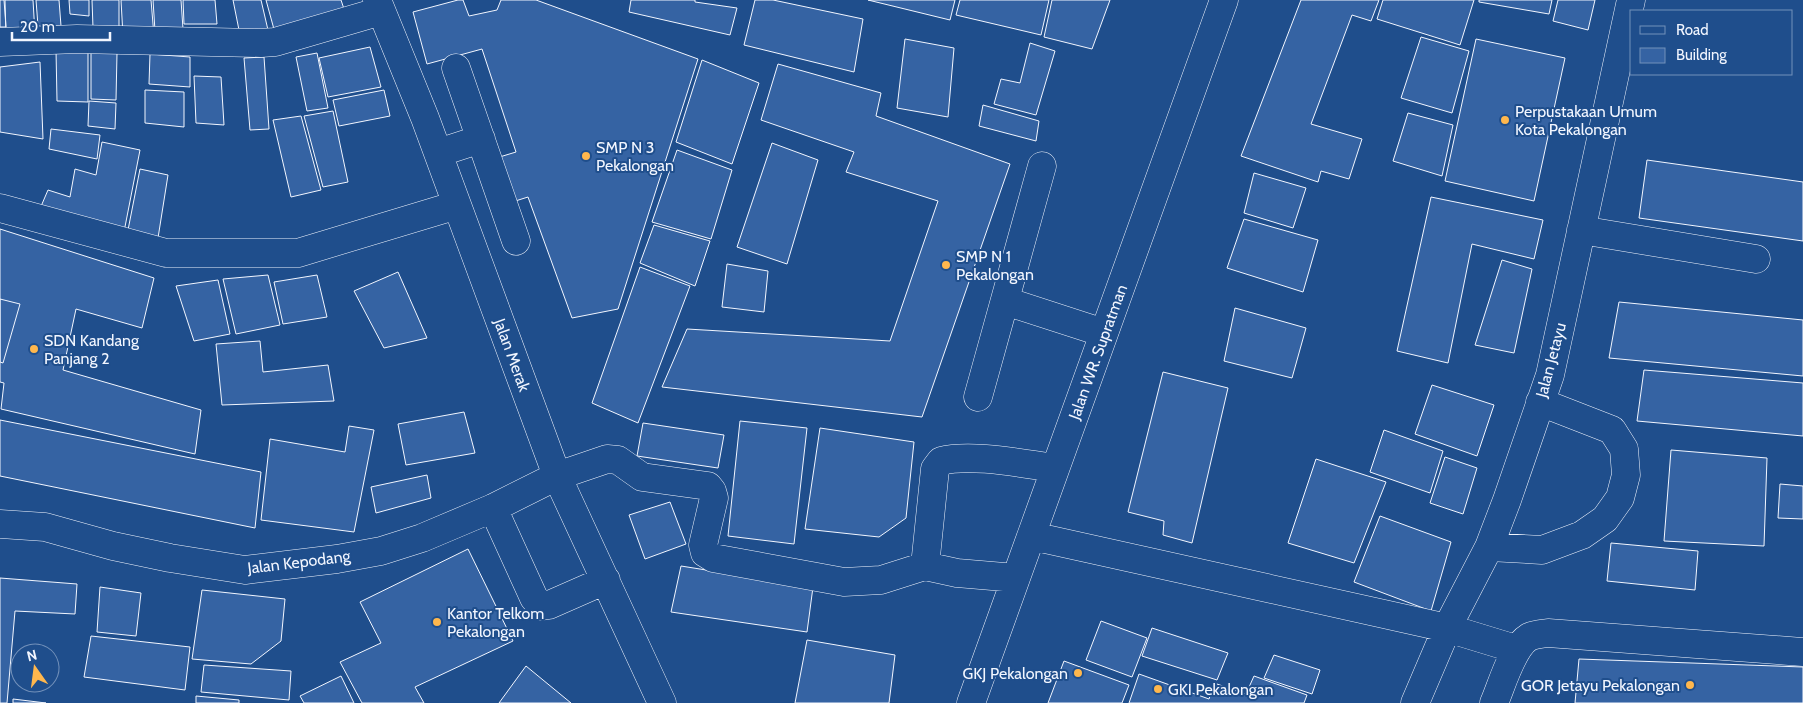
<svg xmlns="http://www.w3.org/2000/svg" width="1803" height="703" font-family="Cabin,sans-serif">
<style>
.building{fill:#3563a3;stroke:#f2f6ff}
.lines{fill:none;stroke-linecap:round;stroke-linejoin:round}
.minor-casing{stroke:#f2f6ff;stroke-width:29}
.minor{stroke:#1f4e8c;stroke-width:28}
.poi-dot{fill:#ffb74d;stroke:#1f4e8c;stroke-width:2}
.labels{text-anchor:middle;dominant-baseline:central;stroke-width:4;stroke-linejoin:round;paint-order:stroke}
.poi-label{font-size:16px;fill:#f2f6ff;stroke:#1f4e8c;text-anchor:start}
.street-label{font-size:16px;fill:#f2f6ff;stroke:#1f4e8c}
</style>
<rect width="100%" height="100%" fill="#1f4e8c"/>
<path class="building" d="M 0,0 L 4,0 L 6,27 L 0,27 Z
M 5,0 L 33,0 L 35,34 L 6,35 Z
M 36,0 L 59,0 L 61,26 L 38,26 Z
M 69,0 L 89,0 L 89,16 L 70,14 Z
M 92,0 L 119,0 L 119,30 L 93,28 Z
M 121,0 L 151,0 L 154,36 L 123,36 Z
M 153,0 L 181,0 L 183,29 L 155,31 Z
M 183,0 L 215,0 L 217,24 L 184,24 Z
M 233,0 L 261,0 L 268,30 L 240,35 Z
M 266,0 L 341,0 L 345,12 L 275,33 Z
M 458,0 L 463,0 L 469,16 L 497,10 L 501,0 L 536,0 L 698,59 L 618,309 L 572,318 L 528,197 L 509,203 L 493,159 L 516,152 L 482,49 L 427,64 L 413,12 Z
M 631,0 L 695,0 L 695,2 L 737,8 L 730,35 L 629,12 Z
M 755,0 L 773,0 L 863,19 L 854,72 L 744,45 Z
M 868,0 L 955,0 L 950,20 Z
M 960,0 L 1049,0 L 1041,35 L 956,15 Z
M 1052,0 L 1110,0 L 1092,49 L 1044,37 Z
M 1301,0 L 1379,0 L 1371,21 L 1352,15 L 1311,124 L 1362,139 L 1349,179 L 1321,171 L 1318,182 L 1241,156 Z
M 1383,0 L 1474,0 L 1460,45 L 1377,19 Z
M 1479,0 L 1552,0 L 1549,14 L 1479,2 Z
M 1558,0 L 1595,0 L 1588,30 L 1553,21 Z
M 1421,37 L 1469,51 L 1452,113 L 1401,98 Z
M 905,39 L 954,48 L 948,117 L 897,108 Z
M 1476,39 L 1565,58 L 1534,201 L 1445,181 Z
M 1030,43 L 1055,51 L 1036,115 L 994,104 L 1001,79 L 1020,83 Z
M 370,47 L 381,87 L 328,97 L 319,58 Z
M 56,50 L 88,51 L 88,102 L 57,101 Z
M 91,51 L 117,53 L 116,100 L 91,99 Z
M 317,53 L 328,108 L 307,111 L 296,57 Z
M 150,54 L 190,57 L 190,87 L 149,84 Z
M 264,57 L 269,129 L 250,130 L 244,58 Z
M 702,60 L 759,83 L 732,164 L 676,142 Z
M 40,62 L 43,139 L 0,132 L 0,67 Z
M 778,64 L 881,93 L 876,116 L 1010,164 L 922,417 L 662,387 L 687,329 L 890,341 L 938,201 L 846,172 L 854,152 L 761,120 Z
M 194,76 L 221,77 L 224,125 L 196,123 Z
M 145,90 L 184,92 L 184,127 L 145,123 Z
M 384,90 L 390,116 L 339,126 L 333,100 Z
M 89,101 L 116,103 L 115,129 L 88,126 Z
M 983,105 L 1039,121 L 1036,141 L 979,126 Z
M 333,111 L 348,182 L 323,187 L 304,116 Z
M 1408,113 L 1453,125 L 1442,176 L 1393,161 Z
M 301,116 L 321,190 L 291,197 L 273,120 Z
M 51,129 L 100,135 L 97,159 L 49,149 Z
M 102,142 L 140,150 L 123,237 L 39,211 L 48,190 L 70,197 L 75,169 L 96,175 Z
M 772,143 L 818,160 L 787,264 L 737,247 Z
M 677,150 L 732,170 L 711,239 L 652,222 Z
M 1647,160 L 1803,182 L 1803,241 L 1639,218 Z
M 140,169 L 168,175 L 158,238 L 128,230 Z
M 1254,173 L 1306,188 L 1293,228 L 1244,213 Z
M 1431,197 L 1543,220 L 1534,259 L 1472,244 L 1448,363 L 1397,351 Z
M 1244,219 L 1318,240 L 1303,292 L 1227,268 Z
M 654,225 L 710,241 L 695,286 L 640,263 Z
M 0,229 L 154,278 L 142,328 L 76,309 L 63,370 L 201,410 L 195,454 L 1,409 L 4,383 L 0,382 Z
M 1502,260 L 1532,269 L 1514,353 L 1475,345 Z
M 727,264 L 768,271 L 764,312 L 722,307 Z
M 640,267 L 690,286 L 638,423 L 592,403 Z
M 398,272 L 427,338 L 384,348 L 354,291 Z
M 268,275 L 280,325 L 236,334 L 223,279 Z
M 317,275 L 327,317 L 283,324 L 274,282 Z
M 218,280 L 230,334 L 194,341 L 176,286 Z
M 0,299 L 20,304 L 3,363 L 0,362 Z
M 1619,302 L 1803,320 L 1803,376 L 1609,358 Z
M 1235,308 L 1306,328 L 1292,378 L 1224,361 Z
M 260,341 L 263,372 L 328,365 L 334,401 L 222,405 L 216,344 Z
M 1644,370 L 1803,383 L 1803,436 L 1637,421 Z
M 1163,372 L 1228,388 L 1192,543 L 1163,535 L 1164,521 L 1128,512 Z
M 1432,385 L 1494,405 L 1477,456 L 1415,434 Z
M 464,412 L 475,453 L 406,465 L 398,424 Z
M 0,420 L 261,472 L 255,528 L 0,476 Z
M 740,421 L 807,428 L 794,544 L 728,536 Z
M 643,423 L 724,435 L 718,468 L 637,456 Z
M 349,426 L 374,430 L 354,532 L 261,520 L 270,439 L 345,452 Z
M 820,428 L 914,442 L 906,518 L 879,537 L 805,529 Z
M 1384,430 L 1443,451 L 1430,493 L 1370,472 Z
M 1671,450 L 1767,458 L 1764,546 L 1664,541 Z
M 1445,457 L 1477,468 L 1463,514 L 1430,503 Z
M 1316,459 L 1386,482 L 1354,563 L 1288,543 Z
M 427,475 L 431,498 L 376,513 L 371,487 Z
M 1780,484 L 1803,486 L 1803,519 L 1778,518 Z
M 670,502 L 686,544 L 645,559 L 629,515 Z
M 1380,516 L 1451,542 L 1431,611 L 1354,582 Z
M 1611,543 L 1698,551 L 1695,590 L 1607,581 Z
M 468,549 L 513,641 L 415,687 L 424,703 L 362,703 L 340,662 L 381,643 L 360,602 Z
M 681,566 L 813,587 L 807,632 L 671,612 Z
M 0,578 L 77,584 L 75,614 L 15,611 L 7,703 L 0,703 Z
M 100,587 L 141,593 L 136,636 L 97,632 Z
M 202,590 L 285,599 L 281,641 L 251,664 L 192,659 Z
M 1101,621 L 1147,638 L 1132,677 L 1086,660 Z
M 1152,628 L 1228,653 L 1217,680 L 1142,656 Z
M 91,636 L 190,647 L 185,690 L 84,677 Z
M 807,640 L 895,655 L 889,703 L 795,703 Z
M 1274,655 L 1320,670 L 1312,694 L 1264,678 Z
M 1579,659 L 1803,667 L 1803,703 L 1575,703 Z
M 1064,661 L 1129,685 L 1122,703 L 1048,703 Z
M 204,665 L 291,671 L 289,700 L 201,692 Z
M 526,666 L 571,703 L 499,703 Z
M 1139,674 L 1209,699 L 1214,683 L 1246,694 L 1254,676 L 1307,695 L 1304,703 L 1129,703 Z
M 341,676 L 354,703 L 304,703 L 300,696 Z
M 196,696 L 239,700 L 239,703 L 196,703 Z
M 13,699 L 46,703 L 13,703 Z"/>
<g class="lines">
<g class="minor-casing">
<path id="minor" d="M 377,0 L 425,118 L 557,476 L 662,703
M 0,42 L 77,39 L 261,43 L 275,42 L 381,11
M 456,68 L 516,241
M 438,153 L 481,139
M 0,208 L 166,253 L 298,253 L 457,205
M 1581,230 L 1756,259
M 1005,301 L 1104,333
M 978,397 L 1042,166
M 493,508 L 534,598 L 542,606 L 549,605 L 606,580
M 0,524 L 45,527 L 113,546 L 170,558 L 245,570 L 337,559 L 381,551 L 422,538 L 493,508 L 557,476 L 607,459 L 618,460 L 642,477 L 708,486 L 712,491 L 714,498 L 703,545 L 705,553 L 713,558 L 844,582 L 881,580 L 925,566
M 1032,536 L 1447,628 L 1516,649
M 1489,547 L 1542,550 L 1582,535 L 1605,519 L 1620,498 L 1626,475 L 1624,449 L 1612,430 L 1540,402
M 1016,578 L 957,573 L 925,566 L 935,469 L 941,461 C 971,453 1024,464 1055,468
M 971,703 L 1224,0
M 1415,703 L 1447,628 L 1489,547 L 1507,500 L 1550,375 L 1631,0
M 1494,703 C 1502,685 1512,647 1529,637 C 1535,634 1542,634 1548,633 L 1803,652"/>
</g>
<use href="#minor" class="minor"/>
</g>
<g class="poi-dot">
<circle cx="1505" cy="120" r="5"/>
<circle cx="586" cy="156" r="5"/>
<circle cx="946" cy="265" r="5"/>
<circle cx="34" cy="349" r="5"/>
<circle cx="437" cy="622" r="5"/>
<circle cx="1078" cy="673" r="5"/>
<circle cx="1690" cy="685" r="5"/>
<circle cx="1158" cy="689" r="5"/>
</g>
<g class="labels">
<g class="poi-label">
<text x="1515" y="111">Perpustakaan Umum<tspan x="1515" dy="18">Kota Pekalongan</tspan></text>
<text x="596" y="147">SMP N 3<tspan x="596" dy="18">Pekalongan</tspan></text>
<text x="956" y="256">SMP N 1<tspan x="956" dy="18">Pekalongan</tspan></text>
<text x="44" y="340">SDN Kandang<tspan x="44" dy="18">Panjang 2</tspan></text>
<text x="447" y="613">Kantor Telkom<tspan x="447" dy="18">Pekalongan</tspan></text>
<text x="1068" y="673" text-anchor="end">GKJ Pekalongan</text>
<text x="1680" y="685" text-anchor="end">GOR Jetayu Pekalongan</text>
<text x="1168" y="689">GKI Pekalongan</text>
</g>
<g class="street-label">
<text transform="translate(1098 352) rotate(-70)">Jalan WR. Supratman</text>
<text transform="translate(512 355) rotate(70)">Jalan Merak</text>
<text transform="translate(1551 360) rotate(-75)">Jalan Jetayu</text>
<text transform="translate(299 562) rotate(-7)">Jalan Kepodang</text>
</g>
</g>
<rect x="1630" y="10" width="162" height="65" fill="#1f4e8c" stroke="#7391ba"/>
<rect x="1640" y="26" width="25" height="8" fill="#1f4e8c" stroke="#7391ba"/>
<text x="1676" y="35" font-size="15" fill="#f2f6ff">Road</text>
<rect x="1640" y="48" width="25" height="15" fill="#3563a3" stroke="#7391ba"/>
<text x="1676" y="60" font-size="15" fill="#f2f6ff">Building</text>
<g transform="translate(35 668) rotate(346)"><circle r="24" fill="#1f4e8c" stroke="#7391ba"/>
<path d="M0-4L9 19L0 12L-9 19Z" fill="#ffb74d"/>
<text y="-8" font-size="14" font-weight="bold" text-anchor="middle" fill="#f2f6ff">N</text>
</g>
<path d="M12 32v8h98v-8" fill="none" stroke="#f2f6ff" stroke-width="2.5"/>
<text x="20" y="32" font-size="15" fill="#f2f6ff" stroke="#1f4e8c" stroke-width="4" paint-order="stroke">20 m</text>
</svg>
